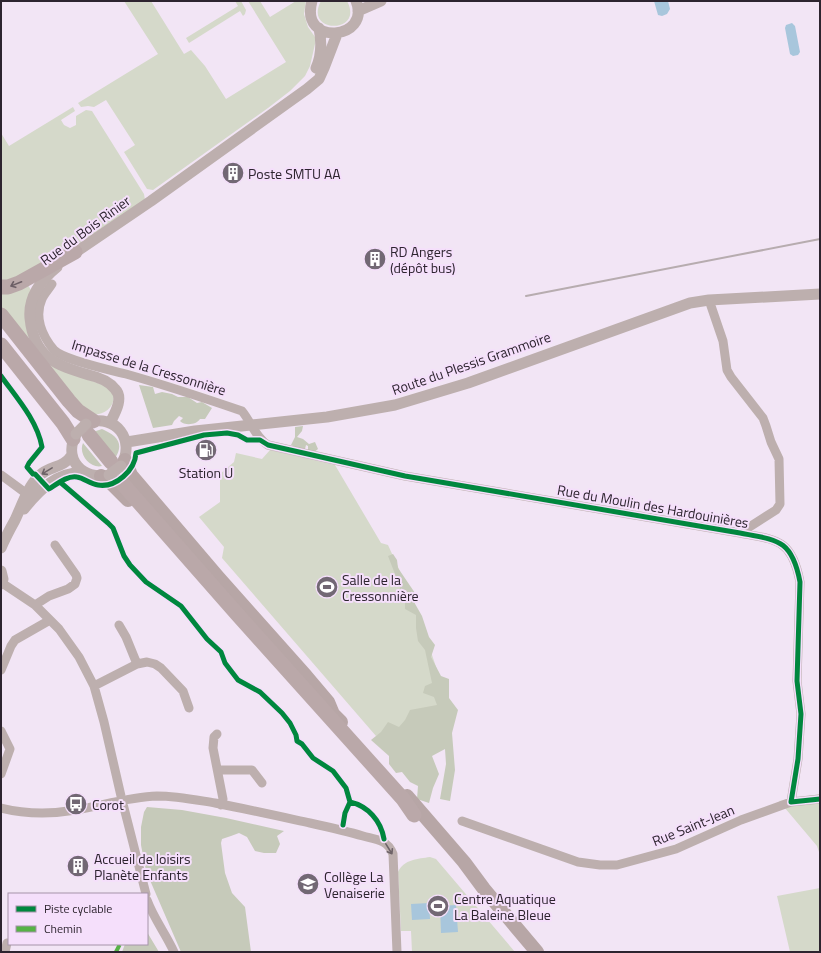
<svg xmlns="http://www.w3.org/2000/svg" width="821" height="953" font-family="'Titillium Web',sans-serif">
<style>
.green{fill:#d5d9ca}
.forest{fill:#c6caba}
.water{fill:#a8c6dc}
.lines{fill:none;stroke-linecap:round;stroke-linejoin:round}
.minor{stroke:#bdafae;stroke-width:9}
.tertiary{stroke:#bdafae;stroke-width:11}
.primary{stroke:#b7a6a6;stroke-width:14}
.trunk{stroke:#baa8a9;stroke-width:15}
.rail{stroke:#b7acaf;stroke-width:2}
.tertiary-bridge{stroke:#bdafae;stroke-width:11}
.quiet{stroke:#56b246;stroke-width:4;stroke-dasharray:8 4;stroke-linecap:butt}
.cycleway-casing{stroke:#f5dffb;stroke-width:8}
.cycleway{stroke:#00873e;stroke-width:5}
.oneway{stroke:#6c5f66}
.oneway2{stroke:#6e6368}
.labels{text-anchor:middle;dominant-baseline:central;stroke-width:4;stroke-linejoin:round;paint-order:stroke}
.poi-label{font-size:14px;fill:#2d242f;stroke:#f5dffb;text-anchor:start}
.street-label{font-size:14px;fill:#2d242f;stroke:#f5dffb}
</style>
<rect width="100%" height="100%" fill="#f2e5f5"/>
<path class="green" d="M 124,1 L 151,1 L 184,54 L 191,50 L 205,66 L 226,99 L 286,62 L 248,1 L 260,1 L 270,17 L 296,1 L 306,1 L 304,14 L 308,27 L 315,37 L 315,44 L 310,66 L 305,76 L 290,91 L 268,108 L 153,190 L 147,189 L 124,152 L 135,145 L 106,100 L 94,107 L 88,106 L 81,107 L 78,103 L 158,54 Z
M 235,1 L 241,1 L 246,10 L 245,14 L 243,16 L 240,11 L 189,43 L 186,38 L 238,6 Z
M 321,1 L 347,1 C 365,34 303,34 321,1 Z
M 73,107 L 75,111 L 61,120 L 64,125 L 70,128 L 76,125 L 76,116 L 86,110 L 92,111 L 144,194 L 145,200 L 140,205 L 21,279 L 1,283 L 1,133 L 9,146 Z
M 28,285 L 31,290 L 25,318 L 29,339 L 1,308 L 1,290 Z
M 47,362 C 59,367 72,373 84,378 C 91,381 99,383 105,386 C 124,397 108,419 88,414 Z
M 270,450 L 335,465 L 381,543 L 388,545 L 403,578 L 412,596 L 451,711 L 376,736 L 222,558 L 224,547 L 199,517 L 220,502 L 220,474 L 234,462 L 236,453 L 262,459 Z
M 820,794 L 820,855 L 817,846 L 779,801 Z
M 430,857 L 436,859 L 515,952 L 412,952 L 411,931 L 401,931 L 398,872 C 404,859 418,859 430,857 Z
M 820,888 L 820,952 L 790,952 L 777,896 Z"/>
<path class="forest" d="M 139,385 L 153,387 L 155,394 L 162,392 L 172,394 L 178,397 L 188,397 L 197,403 L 202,402 L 212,408 L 205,419 L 200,419 C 196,425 185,426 180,421 L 183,418 L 179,416 L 174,421 L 172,425 L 153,428 Z
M 303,426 L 302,431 L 297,437 L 303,439 L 309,444 L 315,442 L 318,449 L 313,453 L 308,450 L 308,446 L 306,445 L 305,449 L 302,450 L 291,445 L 295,437 L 295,427 Z
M 102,429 C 116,435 125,443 115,458 L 93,432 Z
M 83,443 L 102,466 C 90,469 78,454 83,443 Z
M 393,554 L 397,560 L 398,568 L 415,593 L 414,602 L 422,616 L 429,637 L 435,645 L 431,657 L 441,676 L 449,679 L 449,698 L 458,710 L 452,733 L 455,770 L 450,801 L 440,799 L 446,764 L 445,749 L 432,756 L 439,774 L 433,788 L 429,803 L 417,799 L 418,786 L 410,782 L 402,772 L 396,773 L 389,764 L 389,756 L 371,740 L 381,732 L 388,722 L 399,727 L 405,720 L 410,710 L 437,705 L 434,697 L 423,693 L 425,686 L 432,683 L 425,650 L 418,641 L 416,628 L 416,615 L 405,609 L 405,601 L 399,602 L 400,587 L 388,556 Z
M 147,807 L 182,810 L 226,818 L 284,831 L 277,836 L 280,844 L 276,853 L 264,853 L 255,851 L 247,837 L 239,833 L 231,836 L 222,839 L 221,843 L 225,873 L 232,893 L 245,907 L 251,952 L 181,952 L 146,871 L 141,845 L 141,827 L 144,812 Z
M 147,932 L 159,952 L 122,952 L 125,944 L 147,944 Z"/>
<path class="water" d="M 654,1 L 668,1 L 670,9 L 667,14 L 662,16 L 658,15 Z
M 792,23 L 795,26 L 800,52 L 798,55 L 793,56 L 790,54 L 785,28 L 786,25 Z
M 429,903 L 430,919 L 412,920 L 411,904 Z
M 456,905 L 458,932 L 441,933 L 440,906 Z"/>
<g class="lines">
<path class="minor" d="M 52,284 C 49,289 44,294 42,299 C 34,317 42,336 54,350 C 64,360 110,370 126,374 C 165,385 204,398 242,411 C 251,422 256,438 268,445 L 405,476 L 740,533 C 777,540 792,539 800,582 L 797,681 L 801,714 L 798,759 L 791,802
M 709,300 L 723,341 L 727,370 L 731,377 L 763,418 L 766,426 L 771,442 L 779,459 L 780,504 L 776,510 L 740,533
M 1,475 L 27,494
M 2,583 L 35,605 L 59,629 L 79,657 L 94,686 L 104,722 L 121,796 L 146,894
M 35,605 L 49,596 L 68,589 L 75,584 L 77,578 L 76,575 L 55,545
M 119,625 L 126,637 L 137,664
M 1,670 L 11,646 L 15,640 L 50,620
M 94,686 L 137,664 L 147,662 L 155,664 L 161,668 L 183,691 L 189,708
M 1,731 L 10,749 L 1,774
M 217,734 L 214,737 L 213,748 L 223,799 L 221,805
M 218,770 L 252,770 L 262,783
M 1,808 C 25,814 52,814 76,810 C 104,805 130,797 157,796 C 177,796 196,800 215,803 C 247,809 278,816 310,823 C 328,827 346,831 363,836 C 370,838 377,839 383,842 C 389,845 391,849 393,854 L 397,952
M 462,821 L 578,862 L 600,865 L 617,865 L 676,849 L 741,820 L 791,802 L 820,799
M 147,900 C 154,919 166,934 174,952
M 5,952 L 7,943"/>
<path class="tertiary" d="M 312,1 C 299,47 372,40 356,1
M 358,11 L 381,1
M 316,68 C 322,55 322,43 319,28
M 70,256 L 151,201 L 307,89 L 319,79 L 324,68 L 337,34
M 57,267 C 41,280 28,296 30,318 C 34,358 56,365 89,375 C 98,377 109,381 115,389 C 124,398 115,413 110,423
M 87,423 C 116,413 136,440 121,466
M 76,434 C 63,459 82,481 109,475
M 127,442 L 195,431 L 327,417 L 395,405 L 468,383 L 690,303 L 709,300 L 820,294
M 24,509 C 41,488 56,473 84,472
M 1,548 C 5,538 10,529 15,520 C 22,505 27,488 39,476 C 50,465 63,469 72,455
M 1,571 L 3,579 L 1,584"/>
<path class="primary" d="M 125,460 L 131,475 L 218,577 L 306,676 L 328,702 L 333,714 L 341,722
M 101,476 L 109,481 L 128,500
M 407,796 L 464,862 L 484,889 L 537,952"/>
<path class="trunk" d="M 1,287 L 8,287 L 19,283 L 75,252
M 1,315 L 69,401 L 78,411 L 93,421
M 1,345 L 63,423 L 73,439
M 89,435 L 111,462
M 121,482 L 237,614 L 403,799 L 414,815"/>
<path class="rail" d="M 526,296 L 820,239"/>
<path class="tertiary-bridge" d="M 76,434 L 86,424
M 109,475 L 121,466"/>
<path class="quiet" d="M 116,952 L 120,944"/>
<g class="cycleway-casing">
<path id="cycleway" d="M 1,376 C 16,397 37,420 42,447 L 29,463 L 27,467 L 33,474 L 35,474 L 49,489 C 57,484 68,475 77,477 C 84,478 90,484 98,485 C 116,488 135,470 136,453 L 204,435 L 227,433 L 238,435 L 247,440 L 260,440 L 268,445 L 405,476 L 740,533 C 777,540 792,539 800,582 L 797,681 L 801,714 L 798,759 L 791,802 L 820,799
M 60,482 L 108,523 L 113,528 L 124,556 L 130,565 L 146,582 L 181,606 L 207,639 L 221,652 L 225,663 L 238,680 L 260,692 L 282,713 L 290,723 L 296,735 L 297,741 L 302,744 L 313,758 L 333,771 L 346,788 L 350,802 L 345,813 L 343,825
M 350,802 C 368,806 381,821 384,839"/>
</g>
<use href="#cycleway" class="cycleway"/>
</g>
<defs><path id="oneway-shaft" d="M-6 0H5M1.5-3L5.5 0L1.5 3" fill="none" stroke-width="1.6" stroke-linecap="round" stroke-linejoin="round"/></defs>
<use class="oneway" href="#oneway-shaft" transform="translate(16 284) rotate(158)"/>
<g class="oneway2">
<use href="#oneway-shaft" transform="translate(47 471) rotate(149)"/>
<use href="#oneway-shaft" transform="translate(389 849) rotate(58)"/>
</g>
<defs>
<g id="building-disc" transform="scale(1.15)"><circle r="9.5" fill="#726874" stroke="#f5dffb"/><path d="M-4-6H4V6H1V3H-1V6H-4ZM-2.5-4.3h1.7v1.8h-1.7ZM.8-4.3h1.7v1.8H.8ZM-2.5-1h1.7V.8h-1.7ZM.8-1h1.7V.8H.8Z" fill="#fff"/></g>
<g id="fuel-disc" transform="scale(1.15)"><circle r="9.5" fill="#726874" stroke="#f5dffb"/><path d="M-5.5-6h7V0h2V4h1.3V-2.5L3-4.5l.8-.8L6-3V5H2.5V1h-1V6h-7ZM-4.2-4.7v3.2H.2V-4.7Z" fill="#fff"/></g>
<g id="stadium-disc" transform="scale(1.15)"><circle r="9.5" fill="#726874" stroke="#f5dffb"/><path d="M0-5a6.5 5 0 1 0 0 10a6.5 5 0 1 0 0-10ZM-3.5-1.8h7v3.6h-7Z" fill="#fff"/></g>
<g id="bus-disc" transform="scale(1.15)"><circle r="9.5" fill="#726874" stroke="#f5dffb"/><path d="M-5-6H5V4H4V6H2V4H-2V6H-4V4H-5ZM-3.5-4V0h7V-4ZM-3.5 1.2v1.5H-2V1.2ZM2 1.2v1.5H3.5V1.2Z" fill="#fff"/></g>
<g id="school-disc" transform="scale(1.15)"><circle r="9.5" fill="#726874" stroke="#f5dffb"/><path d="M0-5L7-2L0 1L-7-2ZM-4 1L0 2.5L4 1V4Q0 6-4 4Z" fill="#fff"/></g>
</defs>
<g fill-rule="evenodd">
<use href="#building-disc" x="233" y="173"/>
<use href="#building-disc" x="375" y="259"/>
<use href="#fuel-disc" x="206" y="450"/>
<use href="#stadium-disc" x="327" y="587"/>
<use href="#bus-disc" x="76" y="804"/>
<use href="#building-disc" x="78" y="866"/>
<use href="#school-disc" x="308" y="884"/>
<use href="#stadium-disc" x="438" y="906"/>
</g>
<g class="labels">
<g class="poi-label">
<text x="248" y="173">Poste SMTU AA</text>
<text x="390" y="251">RD Angers<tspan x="390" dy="16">(dépôt bus)</tspan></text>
<text x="206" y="472" text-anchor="middle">Station U</text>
<text x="342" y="579">Salle de la<tspan x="342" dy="16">Cressonnière</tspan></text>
<text x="92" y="804">Corot</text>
<text x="94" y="858">Accueil de loisirs<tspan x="94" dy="16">Planète Enfants</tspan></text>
<text x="324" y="876">Collège La<tspan x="324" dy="16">Venaiserie</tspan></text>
<text x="454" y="898">Centre Aquatique<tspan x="454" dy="16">La Baleine Bleue</tspan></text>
</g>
<g class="street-label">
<text transform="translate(85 230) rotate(-36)">Rue du Bois Rinier</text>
<text transform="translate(471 363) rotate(-19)">Route du Plessis Grammoire</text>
<text transform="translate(149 367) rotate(17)">Impasse de la Cressonnière</text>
<text transform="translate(653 506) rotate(10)">Rue du Moulin des Hardouinières</text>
<text transform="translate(693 825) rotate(-22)">Rue Saint-Jean</text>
</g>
</g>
<rect width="821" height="953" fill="none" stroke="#2d242f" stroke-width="4"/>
<rect x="8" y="893" width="140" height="52" fill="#f5dffb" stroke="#a594a9"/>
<rect x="16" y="906" width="20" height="6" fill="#00873e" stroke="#a594a9"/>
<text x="44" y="913" font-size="12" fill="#2d242f">Piste cyclable</text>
<rect x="16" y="926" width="20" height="6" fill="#56b246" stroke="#a594a9"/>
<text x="44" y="933" font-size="12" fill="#2d242f">Chemin</text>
</svg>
